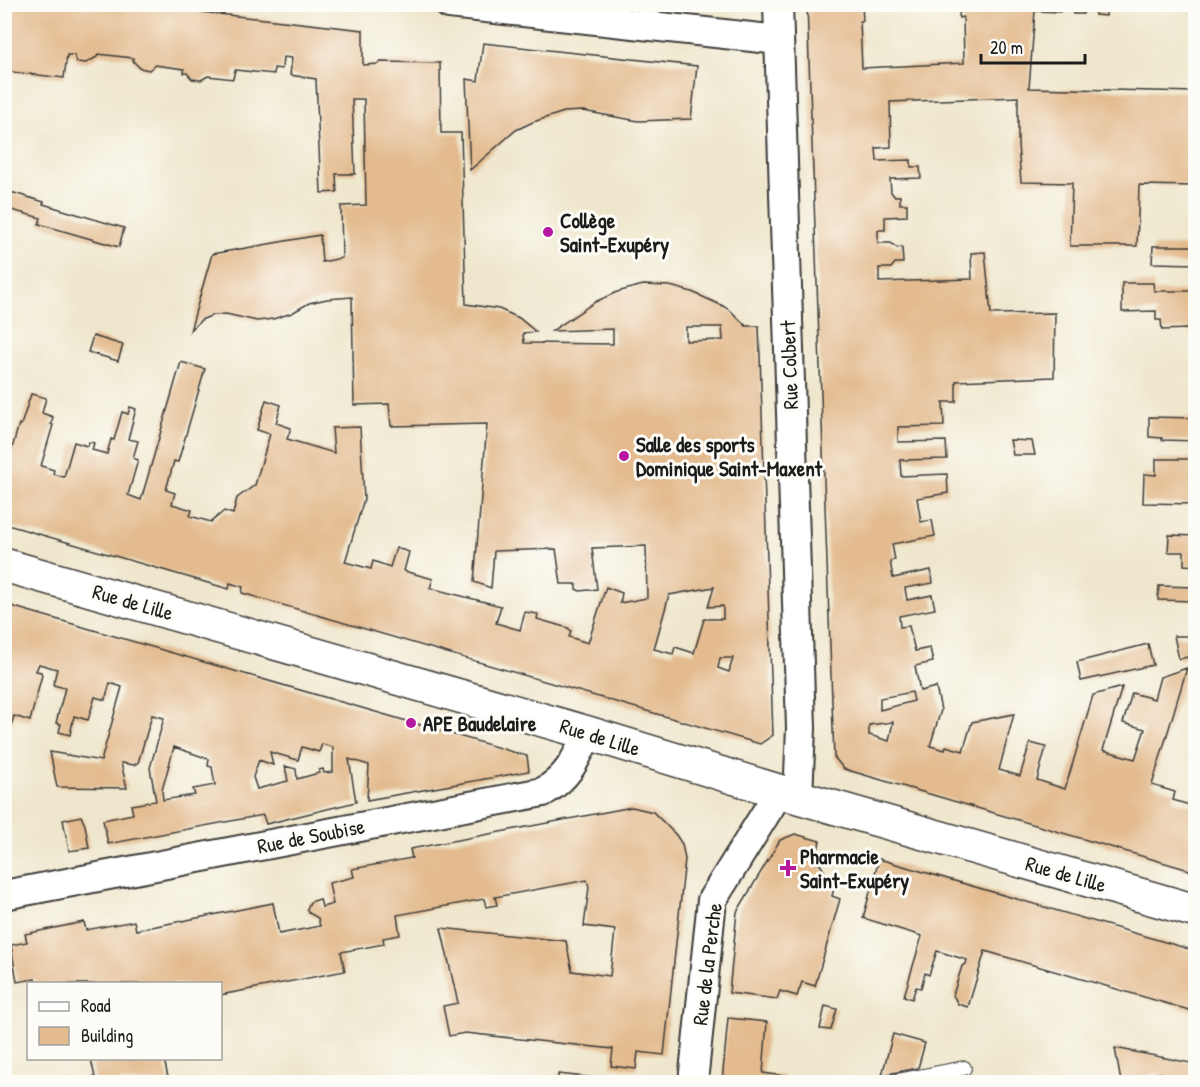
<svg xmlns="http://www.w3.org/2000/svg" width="1200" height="1087" font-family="'Patrick Hand',sans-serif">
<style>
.building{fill:#e3bb8f;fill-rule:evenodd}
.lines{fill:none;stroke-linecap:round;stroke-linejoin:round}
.service-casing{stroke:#3c3a37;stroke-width:16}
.minor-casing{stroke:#3c3a37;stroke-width:32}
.tertiary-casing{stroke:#3c3a37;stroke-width:36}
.service{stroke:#fff;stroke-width:14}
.minor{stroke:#fff;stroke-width:28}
.tertiary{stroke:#fff;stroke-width:33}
.poi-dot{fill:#b5179e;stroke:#fdfcf7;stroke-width:2}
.labels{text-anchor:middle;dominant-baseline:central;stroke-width:6;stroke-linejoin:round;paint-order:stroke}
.poi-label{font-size:21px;font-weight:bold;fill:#1c1c1c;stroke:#fdfcf7;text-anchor:start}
.street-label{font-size:21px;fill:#1c1c1c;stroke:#fdfcf7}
</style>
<rect width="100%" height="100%" fill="#fdfcf7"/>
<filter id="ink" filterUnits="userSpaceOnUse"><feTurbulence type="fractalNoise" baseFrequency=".0167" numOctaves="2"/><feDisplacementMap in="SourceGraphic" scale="12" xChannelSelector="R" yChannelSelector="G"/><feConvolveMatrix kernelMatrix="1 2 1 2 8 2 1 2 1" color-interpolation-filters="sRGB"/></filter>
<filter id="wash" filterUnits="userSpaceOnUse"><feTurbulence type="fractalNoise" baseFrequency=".008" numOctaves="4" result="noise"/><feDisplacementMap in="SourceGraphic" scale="24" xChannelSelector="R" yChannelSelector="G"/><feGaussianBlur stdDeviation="1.35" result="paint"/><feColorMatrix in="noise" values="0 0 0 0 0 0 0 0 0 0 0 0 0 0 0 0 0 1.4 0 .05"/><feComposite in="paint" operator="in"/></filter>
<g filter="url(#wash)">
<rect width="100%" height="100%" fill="#efe7cd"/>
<g id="blocks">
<path class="building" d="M 5,4 L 129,4 L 363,30 L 363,65 L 379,64 L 379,62 L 440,63 L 441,133 L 461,133 L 466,304 L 499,309 L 519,318 L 536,332 L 523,333 L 524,343 L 613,344 L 613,329 L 552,331 L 595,302 L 617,292 L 643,285 L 670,286 L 692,292 L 723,306 L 732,312 L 746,326 L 759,326 L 773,735 L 760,744 L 242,593 L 243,587 L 230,583 L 229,589 L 4,524 L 4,458 L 9,459 L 19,424 L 21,425 L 31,394 L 46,398 L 42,413 L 53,417 L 51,424 L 53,425 L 41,466 L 54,470 L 53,474 L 64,477 L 74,442 L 87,446 L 89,442 L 94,443 L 92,450 L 107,454 L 111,439 L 114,440 L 122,412 L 128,414 L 130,407 L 136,409 L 128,439 L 138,441 L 133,458 L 138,460 L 128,495 L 141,500 L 181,362 L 205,369 L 178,462 L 174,461 L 166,490 L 175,493 L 172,504 L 192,510 L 190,516 L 211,522 L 224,511 L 233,514 L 237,498 L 255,485 L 270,434 L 257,430 L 266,400 L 281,405 L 276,423 L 291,428 L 287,439 L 334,453 L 332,428 L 360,427 L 364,499 L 345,562 L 371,569 L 373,561 L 390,567 L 396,548 L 409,552 L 404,571 L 433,579 L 430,588 L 501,606 L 496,623 L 520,630 L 525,612 L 538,614 L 537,619 L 568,628 L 571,631 L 569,637 L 588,643 L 606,587 L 622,593 L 620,603 L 647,598 L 646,546 L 592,548 L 597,589 L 580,591 L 576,589 L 576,584 L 561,584 L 556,549 L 494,551 L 491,588 L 474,582 L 487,424 L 391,426 L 389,404 L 354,405 L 352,297 L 327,299 L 309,303 L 292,313 L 273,319 L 257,321 L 226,314 L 213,315 L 201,320 L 190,331 L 212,254 L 320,235 L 322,262 L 342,258 L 341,206 L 366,205 L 364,99 L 352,99 L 355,174 L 336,174 L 337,192 L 321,193 L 316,79 L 290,75 L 292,58 L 283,57 L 282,69 L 274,68 L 274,74 L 235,70 L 233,79 L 208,76 L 201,80 L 192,79 L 187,73 L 184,73 L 184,69 L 155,65 L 149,70 L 140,68 L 133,61 L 133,58 L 98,54 L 97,57 L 86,63 L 77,62 L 74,55 L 67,55 L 64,78 L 4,71 ZM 686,327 L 722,327 L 723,340 L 686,341 ZM 714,587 L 708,607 L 723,606 L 723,619 L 704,619 L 694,653 L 675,647 L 673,654 L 654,649 L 669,595 ZM 720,658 L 733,658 L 729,672 L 718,668 Z
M 807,4 L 862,4 L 863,21 L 860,21 L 862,68 L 964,63 L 963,17 L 959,18 L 960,4 L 1061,4 L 1060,12 L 1035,11 L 1029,88 L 1196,92 L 1196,186 L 1139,185 L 1137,246 L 1070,246 L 1072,183 L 1021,182 L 1018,145 L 1018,97 L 890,102 L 891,147 L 876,148 L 877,161 L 911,160 L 911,167 L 920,167 L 921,178 L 890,179 L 891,192 L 894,196 L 900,196 L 900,204 L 907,204 L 907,216 L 885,217 L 885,230 L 878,230 L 878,243 L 891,243 L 897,248 L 902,247 L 903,263 L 895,263 L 891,268 L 879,268 L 879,282 L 972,279 L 971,253 L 985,252 L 991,314 L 1055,313 L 1054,377 L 956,381 L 956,402 L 943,402 L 944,426 L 898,427 L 898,442 L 946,441 L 947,459 L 900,460 L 901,476 L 947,474 L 948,493 L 917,498 L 921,522 L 932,520 L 935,536 L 892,544 L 895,560 L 890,561 L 893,578 L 931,570 L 933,583 L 905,588 L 907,600 L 932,595 L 935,609 L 899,616 L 900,627 L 909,626 L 915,651 L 930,648 L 933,662 L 915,666 L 920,691 L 936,687 L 941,710 L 930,746 L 945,750 L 946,746 L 963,751 L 972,722 L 1014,714 L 999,770 L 1020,776 L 1030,743 L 1046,747 L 1037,780 L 1065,789 L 1093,695 L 1122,687 L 1103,750 L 1135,759 L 1145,729 L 1123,723 L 1132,693 L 1154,699 L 1160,677 L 1187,668 L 1152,785 L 1175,792 L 1173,800 L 1196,807 L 1196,872 L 844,769 L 834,757 ZM 912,692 L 914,701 L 880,710 L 880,698 ZM 893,722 L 889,741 L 869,735 L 869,725 Z
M 1073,4 L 1083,4 L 1083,14 L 1073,14 Z
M 1096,4 L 1107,4 L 1106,16 L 1095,15 Z
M 483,43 L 697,66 L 691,119 L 638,121 L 583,111 L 564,112 L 533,122 L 516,130 L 470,170 L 466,79 L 478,81 Z
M 4,190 L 44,202 L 43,204 L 124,228 L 119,247 L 39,224 L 41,218 L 4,208 Z
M 1153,246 L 1196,246 L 1196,264 L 1152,263 Z
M 1122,283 L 1153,283 L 1154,291 L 1196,291 L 1196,333 L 1191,334 L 1187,329 L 1162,330 L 1161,320 L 1156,320 L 1156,311 L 1122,312 Z
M 93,336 L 123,345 L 118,361 L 88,352 Z
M 1149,417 L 1196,418 L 1196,441 L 1162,440 L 1162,438 L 1149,437 Z
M 1010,440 L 1032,441 L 1035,455 L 1013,455 Z
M 1156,459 L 1196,459 L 1196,504 L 1143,503 L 1144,474 L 1156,475 Z
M 1169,535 L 1196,536 L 1196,566 L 1184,565 L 1184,552 L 1168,552 Z
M 1159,586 L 1196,587 L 1196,601 L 1158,600 Z
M 4,604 L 527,756 L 529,771 L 367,800 L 369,765 L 349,759 L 356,802 L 266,824 L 263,815 L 108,844 L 103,820 L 133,814 L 131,805 L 156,801 L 150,768 L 164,718 L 152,715 L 138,763 L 134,765 L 121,763 L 127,788 L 57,787 L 50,752 L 101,761 L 122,687 L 110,683 L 105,700 L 95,697 L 88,720 L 74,716 L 70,735 L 59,732 L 61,724 L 56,723 L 65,688 L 53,685 L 57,669 L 39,664 L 36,671 L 41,672 L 42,675 L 30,721 L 14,716 L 7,739 L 4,738 ZM 322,744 L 333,747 L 333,772 L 324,773 L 323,769 L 319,770 L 319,773 L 297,779 L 296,769 L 285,766 L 288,781 L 257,789 L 253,777 L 259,760 L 273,765 L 270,752 L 298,760 L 302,747 L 319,752 ZM 174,747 L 209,759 L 208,766 L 212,767 L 215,785 L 193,789 L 195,795 L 163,800 L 162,790 Z
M 1174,636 L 1196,636 L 1196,655 L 1179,659 Z
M 1148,644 L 1153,665 L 1081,681 L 1077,662 Z
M 632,807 L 653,812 L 676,835 L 682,844 L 685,859 L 664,1055 L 638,1052 L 636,1069 L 611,1066 L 613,1049 L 465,1033 L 449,1036 L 443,1006 L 458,1003 L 441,928 L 566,941 L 572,971 L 610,976 L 615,930 L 584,926 L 589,887 L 587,880 L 495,897 L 497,905 L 486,907 L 484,899 L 397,915 L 400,935 L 383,938 L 384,944 L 341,952 L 345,971 L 220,995 L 220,984 L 36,984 L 35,979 L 17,982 L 11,945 L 27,942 L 25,934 L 84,922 L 86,930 L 134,921 L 136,930 L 273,903 L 279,934 L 320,926 L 318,918 L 309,913 L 307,909 L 310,902 L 320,899 L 322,907 L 333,904 L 329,883 L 354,877 L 352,869 L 412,858 L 410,849 Z
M 81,816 L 85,825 L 89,848 L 69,851 L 63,820 Z
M 795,834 L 820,841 L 815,863 L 820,864 L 834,888 L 832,896 L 840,899 L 815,986 L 802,982 L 797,996 L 780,991 L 777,999 L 729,993 L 737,912 L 780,840 Z
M 879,859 L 1196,951 L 1196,1012 L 985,951 L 968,1007 L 958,1004 L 953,995 L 962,966 L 966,964 L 967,960 L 937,951 L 929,975 L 925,973 L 921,988 L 916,987 L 912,999 L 904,996 L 922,936 L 863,918 Z
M 825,1006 L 837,1009 L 831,1030 L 820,1029 Z
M 728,1018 L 767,1022 L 763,1073 L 784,1076 L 783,1082 L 722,1082 Z
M 893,1034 L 925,1043 L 918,1068 L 882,1075 Z
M 1115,1048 L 1196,1064 L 1196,1082 L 1163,1082 L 1162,1073 L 1149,1074 L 1150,1078 L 1154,1078 L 1155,1082 L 1121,1082 Z
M 91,1059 L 164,1059 L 169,1082 L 96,1082 Z
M 558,1074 L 595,1078 L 595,1082 L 558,1082 Z"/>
</g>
</g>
<g filter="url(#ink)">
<use href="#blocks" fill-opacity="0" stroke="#3c3a37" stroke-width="1.5"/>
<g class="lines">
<g class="service-casing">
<path id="service" d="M 892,1082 L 964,1068"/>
</g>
<g class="minor-casing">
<path id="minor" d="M 449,4 L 779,40
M 778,4 L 801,728 L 798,797
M 4,895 L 543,792 C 569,777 576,759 588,733
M 693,1082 L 712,900 L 779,792"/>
</g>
<g class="tertiary-casing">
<path id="tertiary" d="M 4,565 L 588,733 L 798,797 L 1196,911"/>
</g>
<use href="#service" class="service"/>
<use href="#minor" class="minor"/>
<use href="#tertiary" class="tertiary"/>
</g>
</g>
<g class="poi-dot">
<circle cx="548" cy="232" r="6"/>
<circle cx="624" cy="456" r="6"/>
<circle cx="411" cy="723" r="6"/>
<path d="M785 859h6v6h6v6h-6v6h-6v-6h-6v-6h6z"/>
</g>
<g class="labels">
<g class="poi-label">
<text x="560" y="220">Collège<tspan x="560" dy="24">Saint-Exupéry</tspan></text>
<text x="636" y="444">Salle des sports<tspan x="636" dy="24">Dominique Saint-Maxent</tspan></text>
<text x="423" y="723">APE Baudelaire</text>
<text x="800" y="856">Pharmacie<tspan x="800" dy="24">Saint-Exupéry</tspan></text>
</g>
<g class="street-label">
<text transform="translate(789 365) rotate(-92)">Rue Colbert</text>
<text transform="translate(133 602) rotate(16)">Rue de Lille</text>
<text transform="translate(600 737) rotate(17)">Rue de Lille</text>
<text transform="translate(311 836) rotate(-11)">Rue de Soubise</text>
<text transform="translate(1066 874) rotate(16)">Rue de Lille</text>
<text transform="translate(707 964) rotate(-83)">Rue de la Perche</text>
</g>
</g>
<rect width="1200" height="1087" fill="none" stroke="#fdfcf7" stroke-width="24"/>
<rect x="27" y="982" width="195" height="78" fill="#fdfcf7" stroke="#a3a29f" stroke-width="1.5"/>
<rect x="39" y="1002" width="30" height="9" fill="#ffffff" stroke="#a3a29f" stroke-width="1.5"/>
<text x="81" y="1012" font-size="18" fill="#1c1c1c">Road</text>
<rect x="39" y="1027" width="30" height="18" fill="#e3bb8f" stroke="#a3a29f" stroke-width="1.5"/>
<text x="81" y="1042" font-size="18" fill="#1c1c1c">Building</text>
<path d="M981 54v9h104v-9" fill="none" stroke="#1c1c1c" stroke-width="3"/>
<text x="990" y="54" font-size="18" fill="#1c1c1c" stroke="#fdfcf7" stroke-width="4.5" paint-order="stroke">20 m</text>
</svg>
